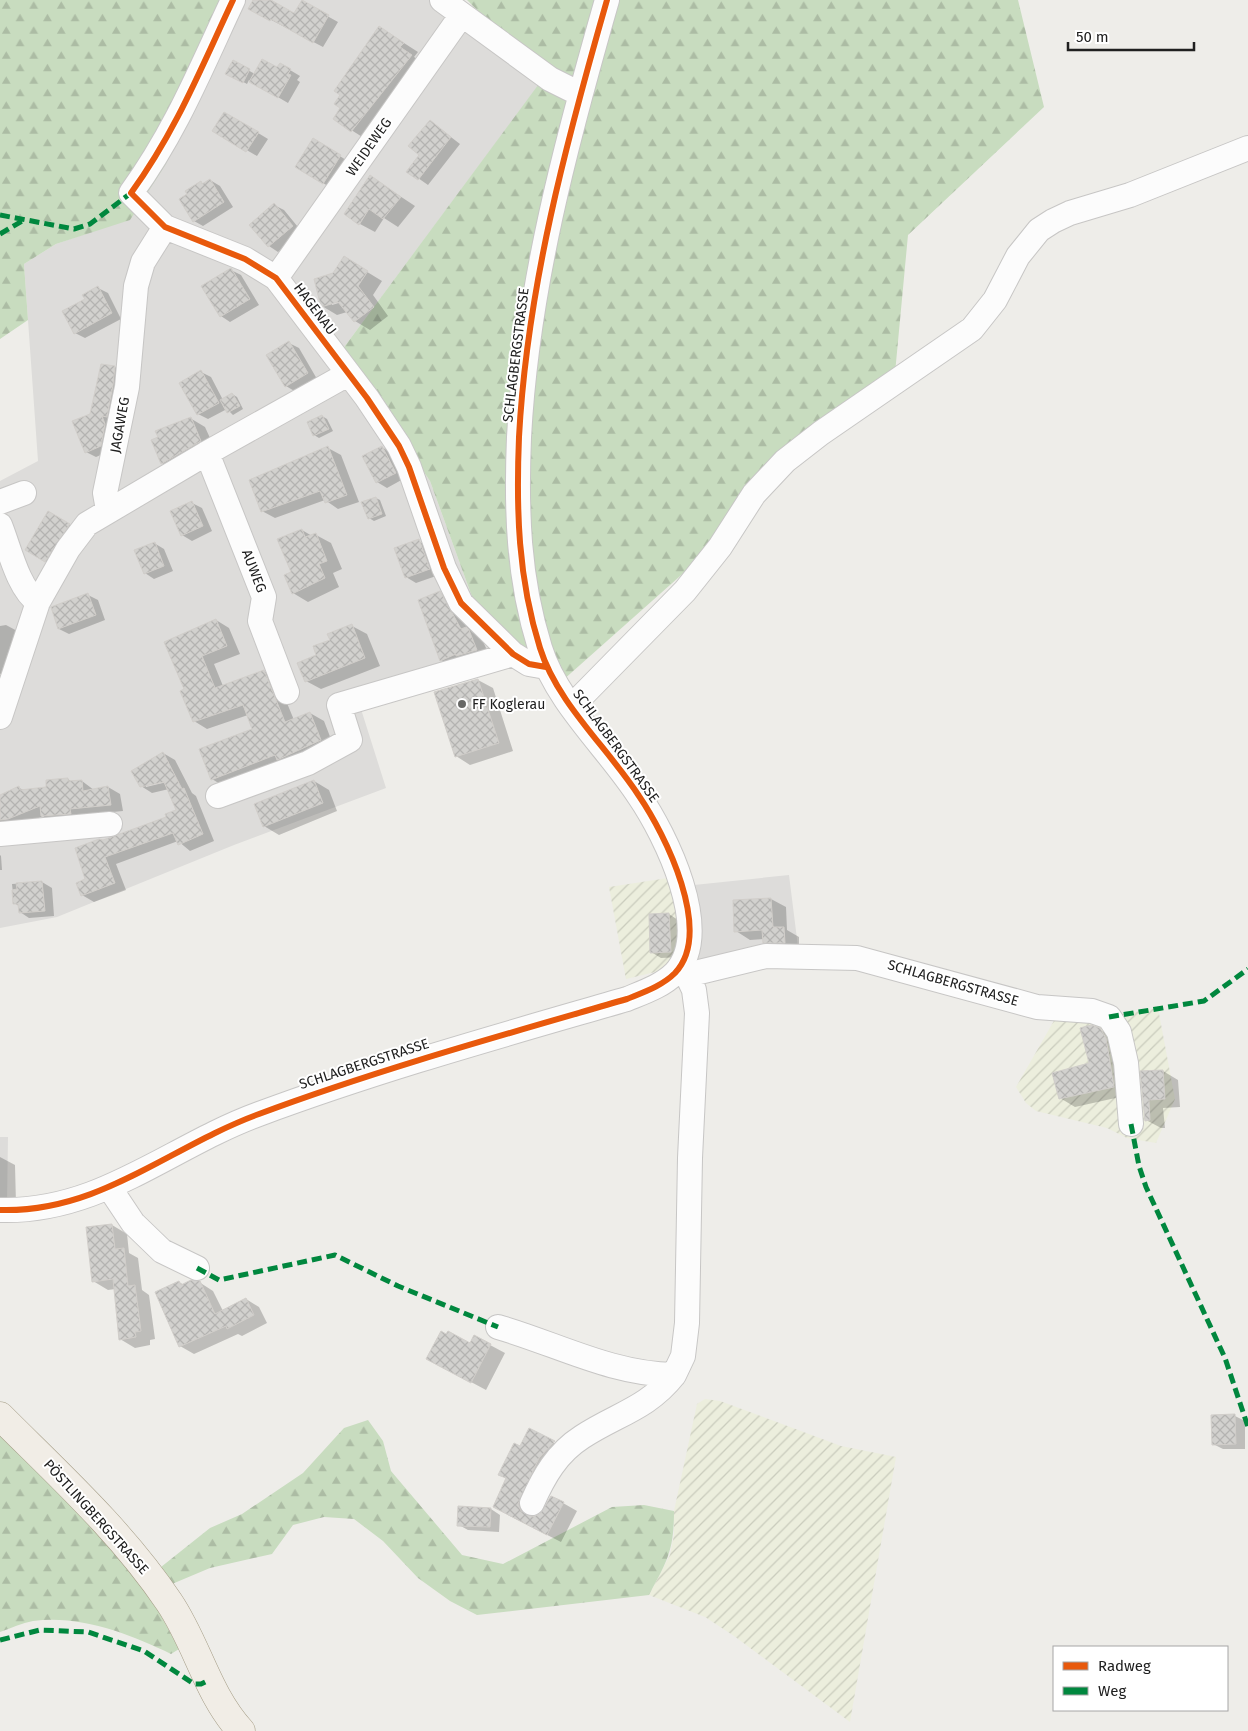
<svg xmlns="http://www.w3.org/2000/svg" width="1248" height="1731" font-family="'Fira Sans',sans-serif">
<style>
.residential{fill:#dddcda}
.farmland{fill:url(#farmland-furrows)}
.forest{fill:url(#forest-firs)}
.shadow{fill:#0003;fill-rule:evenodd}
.building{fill:url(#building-cross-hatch);stroke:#d1ceca}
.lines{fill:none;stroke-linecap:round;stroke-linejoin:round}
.minor-casing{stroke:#c7c6c5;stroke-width:26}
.major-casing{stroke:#a49c85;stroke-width:29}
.minor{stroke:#fcfcfc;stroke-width:24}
.major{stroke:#f1ede6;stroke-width:28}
.quiet{stroke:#00873e;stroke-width:5;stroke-dasharray:10 5;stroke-linecap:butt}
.cycleway-casing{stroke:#fff;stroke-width:9}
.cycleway{stroke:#e8590c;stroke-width:6}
.poi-dot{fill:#686866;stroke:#fff;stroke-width:2}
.labels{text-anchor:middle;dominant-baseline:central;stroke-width:4;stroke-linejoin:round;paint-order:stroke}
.street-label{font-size:14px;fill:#202020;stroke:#fff}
.poi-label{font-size:14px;fill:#202020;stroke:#fff;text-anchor:start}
</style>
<defs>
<pattern id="farmland-furrows" width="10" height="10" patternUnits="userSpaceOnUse" patternTransform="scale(1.25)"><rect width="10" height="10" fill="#eceedd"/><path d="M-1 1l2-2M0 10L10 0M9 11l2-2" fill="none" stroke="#caccbd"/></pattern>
<pattern id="forest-firs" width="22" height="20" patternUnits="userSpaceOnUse" patternTransform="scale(1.25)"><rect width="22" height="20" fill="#c8dcbf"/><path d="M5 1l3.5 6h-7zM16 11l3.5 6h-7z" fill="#acbca4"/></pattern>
<pattern id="building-cross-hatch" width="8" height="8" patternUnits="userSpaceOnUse" patternTransform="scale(1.25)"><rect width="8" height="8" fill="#d2d1ce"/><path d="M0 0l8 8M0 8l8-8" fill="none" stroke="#b4b3b1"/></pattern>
</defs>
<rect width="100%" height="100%" fill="#eeede9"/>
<path class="residential" d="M 231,0 L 434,0 L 541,82 L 342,350 L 430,481 L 479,616 L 509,646 L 360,706 L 386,788 L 234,845 L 57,917 L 0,928 L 0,481 L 38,461 L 24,264 L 56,244 L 88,233 Z
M 789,875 L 798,947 L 694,963 L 694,885 Z
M 0,1137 L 8,1137 L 7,1204 L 0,1204 Z"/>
<path class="farmland" d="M 668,878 L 677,897 L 680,942 L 676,967 L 626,979 L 609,887 Z
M 1158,1008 L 1175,1099 L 1156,1143 L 1127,1138 L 1107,1128 L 1036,1111 L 1026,1103 L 1016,1087 L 1059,1012 L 1117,1015 Z
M 705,1399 L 720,1401 L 841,1446 L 896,1457 L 850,1722 L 734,1636 L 705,1617 L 649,1595 L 670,1555 L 674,1535 L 674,1511 L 697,1404 Z"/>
<path class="forest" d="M 0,0 L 231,0 L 166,164 L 130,220 L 56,244 L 24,264 L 28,320 L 0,339 Z
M 467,0 L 1018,0 L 1044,107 L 908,235 L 894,384 L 789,462 L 724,537 L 553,689 L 479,616 L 430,481 L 342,350 L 544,77 Z
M 368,1420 L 383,1441 L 391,1471 L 462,1555 L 503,1564 L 612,1507 L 644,1505 L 674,1511 C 674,1551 667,1561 649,1595 L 477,1615 L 450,1601 L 418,1578 L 383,1541 L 354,1519 L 324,1517 L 293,1525 L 272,1554 L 210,1568 L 172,1584 L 161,1567 L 210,1528 L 242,1514 L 303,1473 L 344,1428 Z
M 0,1434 L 64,1494 L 150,1595 L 179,1649 L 171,1654 C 129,1634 82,1615 33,1621 C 22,1623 11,1628 0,1632 Z"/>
<path class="shadow" d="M 255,0 L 268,0 L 295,14 L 302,2 L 338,22 L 323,47 L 250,9 Z
M 379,27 L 418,52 L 414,57 L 426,64 L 367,140 L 334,119 L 342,108 Z
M 233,62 L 255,74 L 277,69 L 280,64 L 300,76 L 297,80 L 300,82 L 288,103 L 249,80 L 247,84 L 227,73 Z
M 225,113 L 268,139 L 257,156 L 214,131 Z
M 430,121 L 460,144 L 428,185 L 408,171 L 421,155 Z
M 323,145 L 349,162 L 333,189 L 323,183 Z
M 371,177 L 415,206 L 398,227 L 384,218 L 375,232 L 360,224 Z
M 210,180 L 220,186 L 233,207 L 203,226 L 194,221 L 189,194 L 201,182 L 204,184 Z
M 274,205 L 284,210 L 302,232 L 278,252 L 269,246 Z
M 359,267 L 382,281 L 373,295 L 388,316 L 370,330 L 355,321 L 347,312 L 337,315 L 322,306 ZM 345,301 L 332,305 L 332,302 Z
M 231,270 L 241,275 L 259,305 L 230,322 L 221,316 Z
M 98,288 L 108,293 L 121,319 L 85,338 L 75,333 Z
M 289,343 L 299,348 L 317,379 L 296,392 L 286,386 Z
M 115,367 L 124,373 L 110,451 L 96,457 L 86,452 L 91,414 Z
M 201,372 L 211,377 L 223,400 L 232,394 L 237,397 L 243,409 L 233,415 L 227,409 L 208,419 L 198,414 Z
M 322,416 L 327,419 L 333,431 L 319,438 L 314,435 Z
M 190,418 L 205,427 L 215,449 L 177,471 L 162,463 Z
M 382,447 L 391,453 L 405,478 L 387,488 L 377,482 Z
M 328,448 L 341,455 L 359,502 L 338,509 L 325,500 L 275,518 L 262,511 Z
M 376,498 L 380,500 L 386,516 L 374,521 L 369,518 Z
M 192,503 L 202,508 L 212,531 L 192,541 L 182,535 Z
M 48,513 L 79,530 L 55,567 L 27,550 Z
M 302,530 L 312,536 L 316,535 L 331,543 L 342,569 L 333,573 L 339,587 L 308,602 L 293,593 L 286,576 L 293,573 Z
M 418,541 L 428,546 L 439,575 L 416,583 L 406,577 Z
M 154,543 L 164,549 L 173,571 L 154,579 L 145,573 Z
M 440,593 L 455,602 L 472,632 L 481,637 L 491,659 L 456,668 L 441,660 Z
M 88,595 L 98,600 L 105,620 L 69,634 L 59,629 L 52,610 Z
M 216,620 L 229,628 L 240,654 L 214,664 L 223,686 L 264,671 L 277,679 L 294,720 L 310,713 L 324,721 L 334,747 L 225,787 L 212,779 L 254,730 L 248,715 L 207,729 L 194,721 L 185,690 Z
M 6,625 L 21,633 L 18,671 L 0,674 L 0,626 Z
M 352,626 L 367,634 L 380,666 L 321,689 L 306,681 L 318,656 L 331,640 Z
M 478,680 L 493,688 L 513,751 L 470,765 L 456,756 Z
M 163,753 L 175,760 L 192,793 L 196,796 L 214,841 L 190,851 L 178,841 L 116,864 L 126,890 L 94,902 L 82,895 L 103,842 L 168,818 L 178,811 L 169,789 L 152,793 L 141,786 ZM 170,779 L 171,781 L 146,787 L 146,784 Z
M 68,779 L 72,782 L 82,781 L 94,790 L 108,787 L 120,794 L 123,811 L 82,815 L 54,823 L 43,816 L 21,826 L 0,823 L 0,796 L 19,788 L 24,790 L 47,788 L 47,781 Z
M 314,781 L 329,790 L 337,811 L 279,835 L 264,826 Z
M 0,855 L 1,856 L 2,870 L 0,870 Z
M 42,882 L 52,888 L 54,916 L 29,918 L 20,912 L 19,906 L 14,903 L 12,884 Z
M 771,899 L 786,907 L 787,930 L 799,937 L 799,950 L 779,950 L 764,942 L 764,939 L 750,940 L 736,931 L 734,901 Z
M 669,914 L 678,920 L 680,957 L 661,958 L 651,952 Z
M 1100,1030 L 1115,1038 L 1129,1095 L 1075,1107 L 1060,1098 L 1091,1063 Z
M 1163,1071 L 1178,1080 L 1180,1107 L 1163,1108 L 1165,1128 L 1161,1128 L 1146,1120 L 1142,1072 Z
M 0,1157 L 15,1165 L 16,1204 L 0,1208 Z
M 112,1225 L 127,1234 L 129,1253 L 138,1258 L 142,1290 L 149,1295 L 155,1339 L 150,1340 L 150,1345 L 135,1348 L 120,1339 L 115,1289 L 108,1290 L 93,1281 Z
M 179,1282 L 184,1285 L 199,1282 L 213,1291 L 223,1311 L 246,1299 L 259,1307 L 267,1323 L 242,1336 L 238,1334 L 194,1354 L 180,1346 Z
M 475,1337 L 505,1353 L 486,1390 L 443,1367 L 471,1344 Z
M 1235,1416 L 1245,1421 L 1245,1449 L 1223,1449 L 1213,1444 Z
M 529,1430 L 568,1450 L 532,1512 L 534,1518 L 563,1503 L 577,1511 L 561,1542 L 508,1515 Z
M 491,1509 L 500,1515 L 499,1532 L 468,1530 L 459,1525 Z"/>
<path class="building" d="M 253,0 L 271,0 L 294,13 L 302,0 L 329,15 L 313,43 L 271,19 L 270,21 L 248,9 Z
M 379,26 L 404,43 L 400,47 L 412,55 L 351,132 L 333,119 L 340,108 L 334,104 L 340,95 L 334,91 Z
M 262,59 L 277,67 L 280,63 L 291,69 L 288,74 L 291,75 L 278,98 L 249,82 Z
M 233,60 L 250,69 L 243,83 L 225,74 Z
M 224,112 L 259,132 L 246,152 L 212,131 Z
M 430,120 L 451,137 L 418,180 L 406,172 L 419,155 L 408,146 Z
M 313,138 L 341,155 L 323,184 L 295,167 Z
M 370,175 L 401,197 L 383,219 L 369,209 L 359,225 L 344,214 Z
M 210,179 L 224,202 L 193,222 L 179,199 L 187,194 L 185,191 L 201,181 L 202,184 Z
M 274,203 L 293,226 L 268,247 L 249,225 Z
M 344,256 L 368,271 L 358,286 L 374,307 L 354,322 L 338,302 L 321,307 L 314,279 L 333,273 Z
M 231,268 L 250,299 L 220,317 L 201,286 Z
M 98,286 L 112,313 L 74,334 L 62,311 L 85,299 L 82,295 Z
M 289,341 L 308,373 L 285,387 L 266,355 Z
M 101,364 L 115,366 L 113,385 L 107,417 L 102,416 L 105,424 L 101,446 L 85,453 L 72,421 L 90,414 Z
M 201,370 L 219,403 L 197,415 L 179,383 Z
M 232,393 L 240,406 L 227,413 L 220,400 Z
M 322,415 L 329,429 L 313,436 L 307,422 Z
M 191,417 L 201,441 L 161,464 L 151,440 L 158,437 L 155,431 Z
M 328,446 L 347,495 L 325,503 L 320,491 L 261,512 L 249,480 Z
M 382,446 L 396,473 L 376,483 L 362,456 Z
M 376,497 L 382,514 L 368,519 L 361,502 Z
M 192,501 L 203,526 L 181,536 L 170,511 Z
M 48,511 L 70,524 L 45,562 L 25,550 Z
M 302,529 L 305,537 L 316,533 L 327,561 L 319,564 L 325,578 L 292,594 L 284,575 L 291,572 L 277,539 Z
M 419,539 L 430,569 L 405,578 L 394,548 Z
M 155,542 L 164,566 L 144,574 L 134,550 Z
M 440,591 L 461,629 L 466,627 L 469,630 L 477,650 L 456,656 L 456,654 L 440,661 L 418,600 Z
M 88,593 L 96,615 L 58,629 L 51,607 Z
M 216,619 L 227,646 L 202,656 L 215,688 L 264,670 L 285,722 L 310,712 L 321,740 L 277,760 L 275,755 L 211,780 L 199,749 L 252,729 L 243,705 L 193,722 L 180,691 L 184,689 L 164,642 Z
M 352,624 L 365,658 L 305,682 L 297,663 L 316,655 L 313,646 L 330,640 L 327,634 Z
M 478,679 L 499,743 L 455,757 L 434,692 Z
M 163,752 L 182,789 L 184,788 L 203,834 L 178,845 L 173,833 L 105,857 L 115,883 L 81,896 L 76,883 L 85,879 L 75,848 L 99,839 L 103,840 L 117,835 L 166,817 L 165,814 L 176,810 L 164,782 L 140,787 L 131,771 Z
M 68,778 L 68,781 L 82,780 L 83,791 L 108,786 L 111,805 L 70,809 L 71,814 L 41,816 L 40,806 L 8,819 L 0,820 L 0,795 L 19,786 L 20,790 L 46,787 L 46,780 Z
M 314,780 L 323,803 L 263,827 L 254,804 Z
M 42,881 L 45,911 L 19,913 L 18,904 L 13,904 L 12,890 L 17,889 L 16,883 Z
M 771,898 L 773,927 L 784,927 L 785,943 L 763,943 L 762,930 L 734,932 L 733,900 Z
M 669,913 L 671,952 L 650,953 L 649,914 Z
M 1091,1025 L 1100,1028 L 1106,1038 L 1114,1087 L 1059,1099 L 1052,1073 L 1089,1063 L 1080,1028 Z
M 1163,1070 L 1165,1099 L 1149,1100 L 1150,1120 L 1145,1121 L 1140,1071 Z
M 112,1224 L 115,1249 L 124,1248 L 128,1286 L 135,1285 L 141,1331 L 135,1332 L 136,1337 L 119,1340 L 113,1279 L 92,1282 L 86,1227 Z
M 191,1280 L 200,1281 L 215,1314 L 246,1298 L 254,1315 L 227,1329 L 226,1326 L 179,1347 L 155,1292 L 179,1281 L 181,1285 Z
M 441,1331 L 446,1334 L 448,1331 L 470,1343 L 474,1335 L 491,1344 L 471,1383 L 426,1359 Z
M 1235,1414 L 1236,1444 L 1212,1445 L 1211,1415 Z
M 529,1428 L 555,1441 L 539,1458 L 518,1504 L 521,1511 L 533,1517 L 540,1514 L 551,1496 L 564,1502 L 547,1535 L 493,1507 L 506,1478 L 498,1475 L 514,1443 L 520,1446 Z
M 458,1506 L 491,1508 L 490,1527 L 457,1526 Z"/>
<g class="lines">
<g class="minor-casing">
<path id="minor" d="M 233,0 C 201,68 176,131 131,193 L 165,227 L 245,259 L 276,278 L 367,398 L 399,446 L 409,467 L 444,568 L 461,603 L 513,654 L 529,664 L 546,667
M 442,0 L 550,79 L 580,94
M 276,278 L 461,16
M 207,453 L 264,597 L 260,621 L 287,692
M 0,502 L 24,493
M 108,510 L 105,493 L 127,387 L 136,286 L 143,262 L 165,227
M 0,525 C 9,547 18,589 38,602
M 572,706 L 685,591 L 720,547 L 754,494 L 785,461 L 821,433 L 972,329 L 995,300 L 1018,256 L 1039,230 L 1053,221 L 1070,213 L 1130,195 L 1248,148
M 0,717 L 38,602 L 68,549 L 87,524 L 207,453 L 348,374
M 218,796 L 308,763 L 350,740 L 339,705 L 513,654
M 0,834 L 110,824
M 677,971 L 687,975 L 766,956 L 857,958 L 1037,1007 L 1092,1011 L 1109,1017 L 1119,1032 L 1126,1063 L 1131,1124
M 109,1187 L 133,1223 L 162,1251 L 197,1268
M 0,1210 C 100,1213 169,1147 259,1114 C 380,1069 503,1035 627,999 C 644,992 662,986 675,973 C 714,932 665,834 639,796 C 608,748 557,703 540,648 C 518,578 516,510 519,437 C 527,288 566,143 607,0
M 498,1327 C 557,1344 611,1374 674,1375 L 683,1356 L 687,1323 L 690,1158 L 697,1013 L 694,990 L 687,975
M 532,1503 C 544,1476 557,1453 582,1437 C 617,1414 647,1409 674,1375"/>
</g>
<g class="major-casing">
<path id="major" d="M 0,1416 C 59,1475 122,1532 169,1602 C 197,1643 207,1694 241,1731"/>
</g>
<use href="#minor" class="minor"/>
<use href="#major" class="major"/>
<path class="quiet" d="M 0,215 L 74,229 L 90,224 L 131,193
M 0,234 L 24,220
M 1109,1017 L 1204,1001 L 1248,969
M 1131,1124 L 1139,1166 L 1146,1187 L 1225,1358 L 1248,1427
M 197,1268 L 219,1280 L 335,1255 L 398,1286 L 498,1327
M 0,1640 L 40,1630 L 88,1632 L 144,1651 L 194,1684 L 201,1684 L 207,1681"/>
<g class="cycleway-casing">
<path id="cycleway" d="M 233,0 C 201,68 176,131 131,193 L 165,227 L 245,259 L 276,278 L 367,398 L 399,446 L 409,467 L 444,568 L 461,603 L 513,654 L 529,664 L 546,667
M 0,1210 C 100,1213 169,1147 259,1114 C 380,1069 503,1035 627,999 C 644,992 662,986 675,973 C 714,932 665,834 639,796 C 608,748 557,703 540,648 C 518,578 516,510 519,437 C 527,288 566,143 607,0"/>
</g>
<use href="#cycleway" class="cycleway"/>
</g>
<circle class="poi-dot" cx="462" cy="704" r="5"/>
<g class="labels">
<g class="street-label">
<text transform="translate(369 147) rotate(-55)">WEIDEWEG</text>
<text transform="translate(315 309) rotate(53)">HAGENAU</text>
<text transform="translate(516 355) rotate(-83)">SCHLAGBERGSTRASSE</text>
<text transform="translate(120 425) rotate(-80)">JAGAWEG</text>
<text transform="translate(254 571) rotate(69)">AUWEG</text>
<text transform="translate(616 746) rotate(54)">SCHLAGBERGSTRASSE</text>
<text transform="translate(953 983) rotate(16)">SCHLAGBERGSTRASSE</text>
<text transform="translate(364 1064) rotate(-18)">SCHLAGBERGSTRASSE</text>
<text transform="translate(96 1517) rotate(48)">PÖSTLINGBERGSTRASSE</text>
</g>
<g class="poi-label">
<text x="472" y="704">FF Koglerau</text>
</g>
</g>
<rect x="1053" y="1646" width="175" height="65" fill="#ffffff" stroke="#a6a6a6"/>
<rect x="1063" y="1662" width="25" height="8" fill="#e8590c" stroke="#a6a6a6"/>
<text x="1098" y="1671" font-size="15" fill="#202020">Radweg</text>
<rect x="1063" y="1687" width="25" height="8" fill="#00873e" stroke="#a6a6a6"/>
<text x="1098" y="1696" font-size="15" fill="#202020">Weg</text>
<path d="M1068 42v8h126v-8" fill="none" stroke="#202020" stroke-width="2.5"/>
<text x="1076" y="42" font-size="15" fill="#202020" stroke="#ffffff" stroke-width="4" paint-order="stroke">50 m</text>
</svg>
